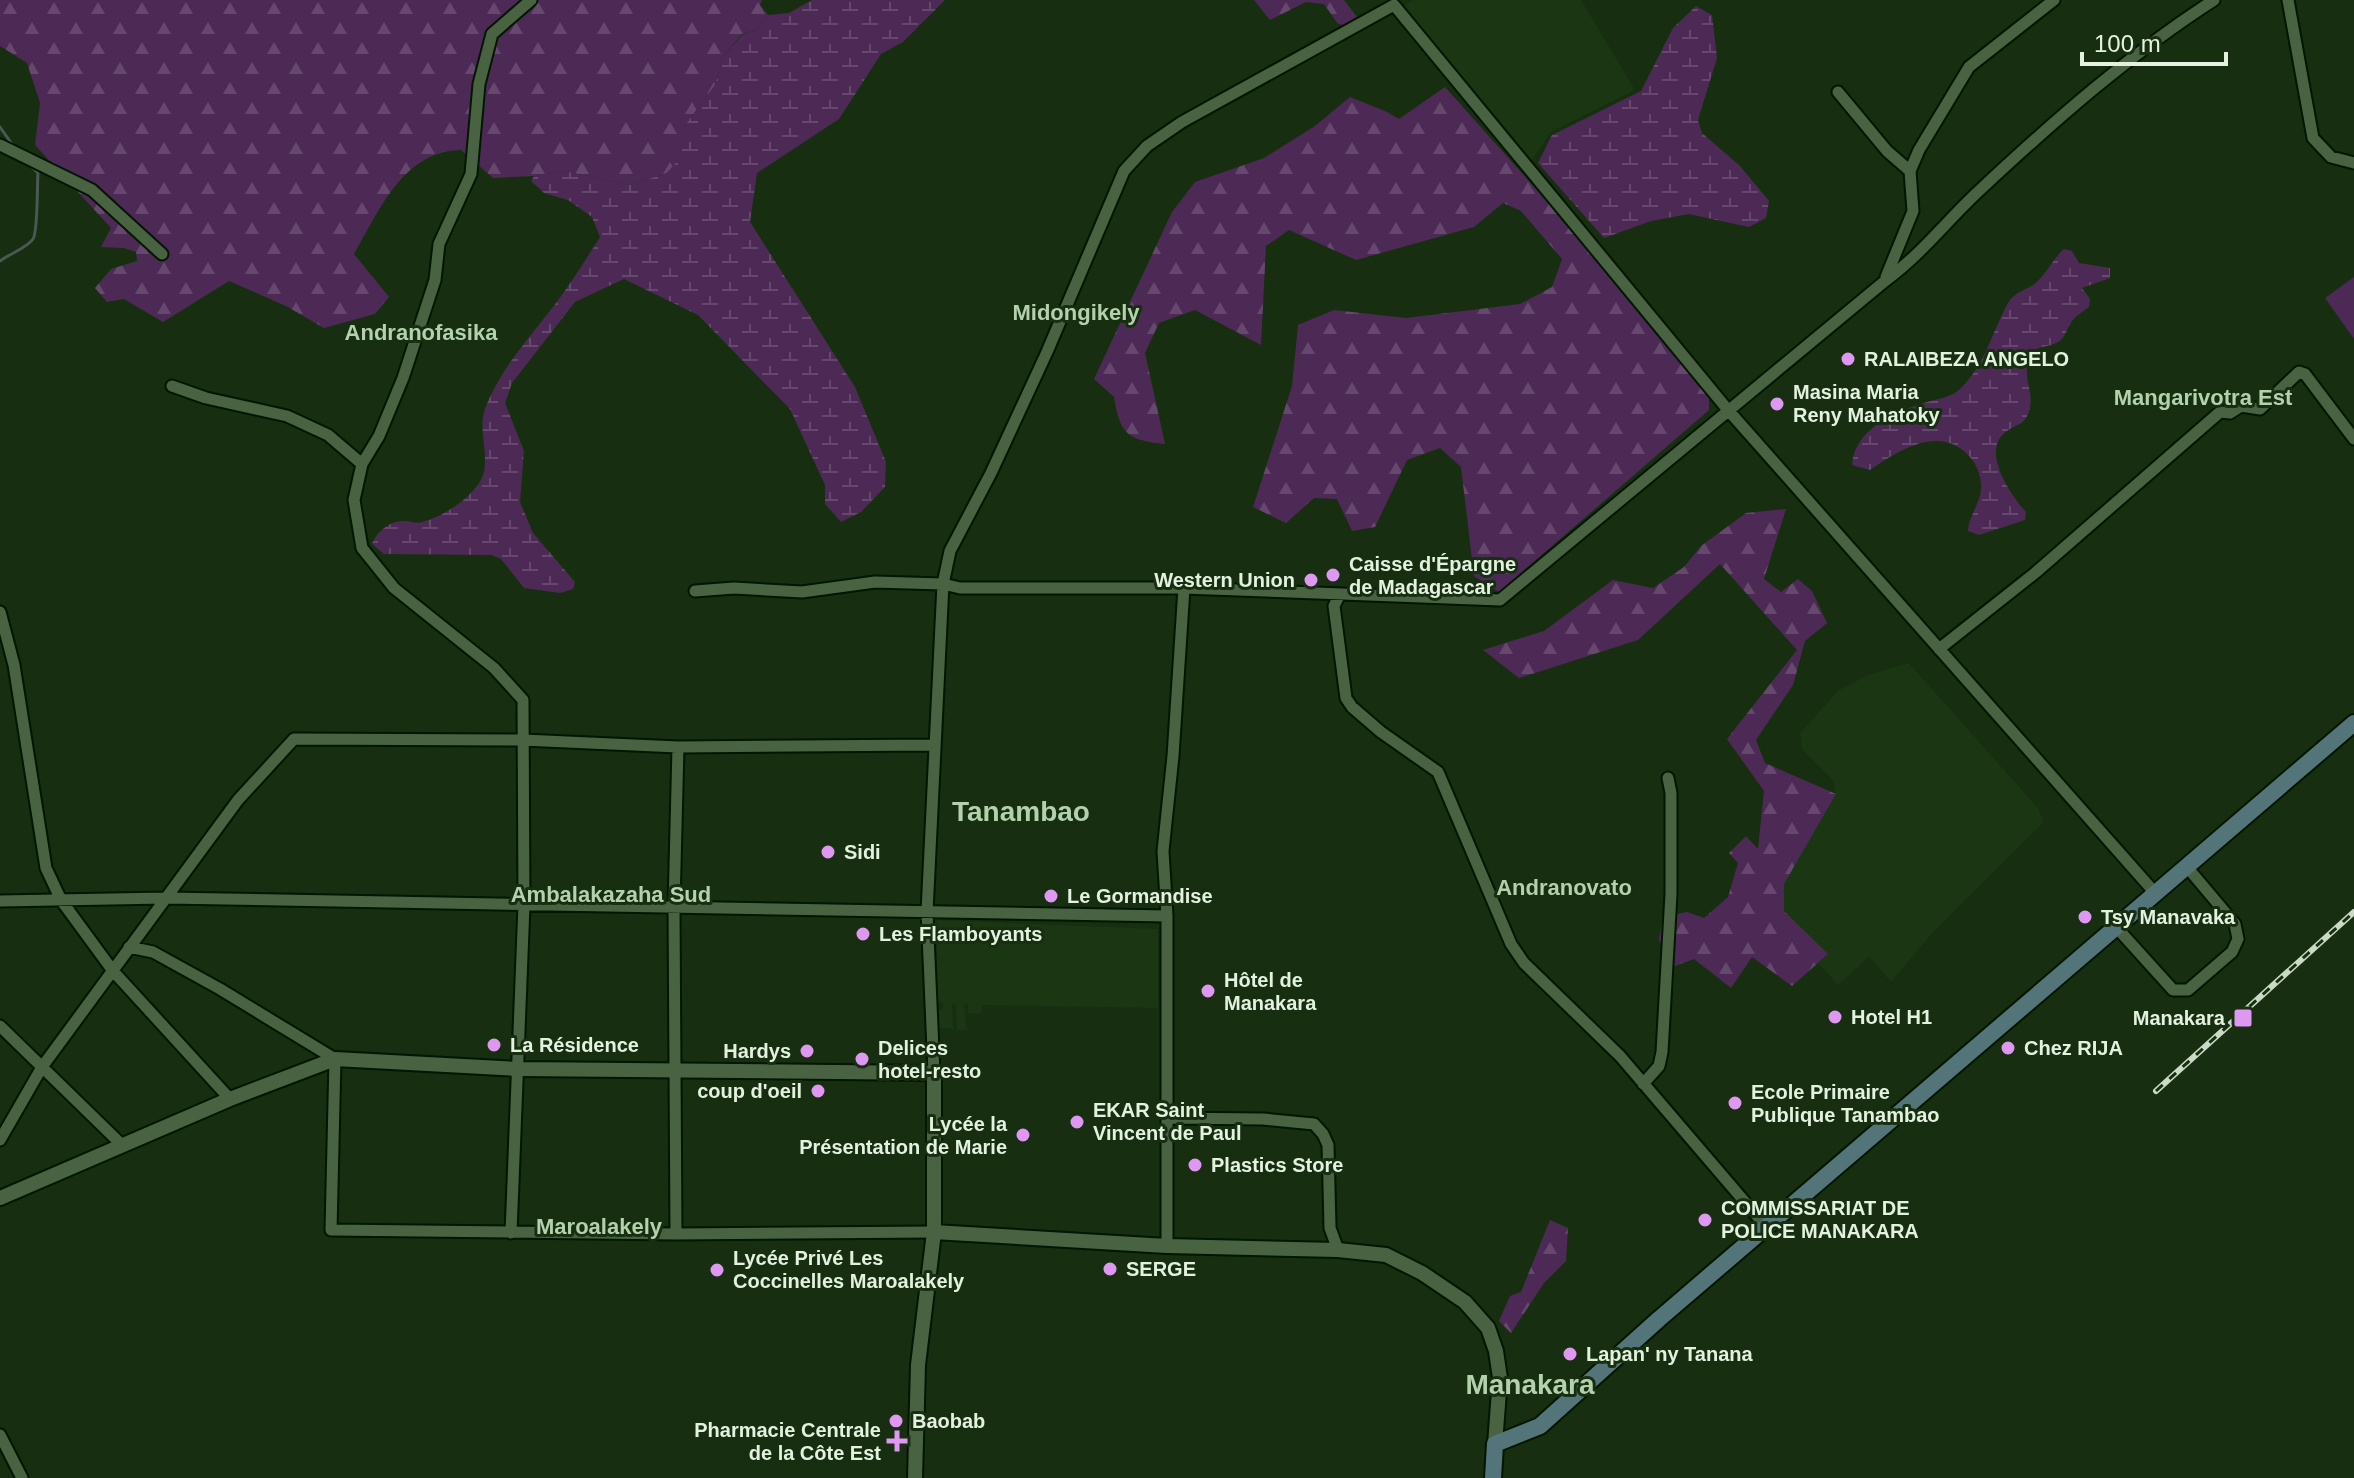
<svg xmlns="http://www.w3.org/2000/svg" width="2354" height="1478" font-family="Arial,sans-serif">
<style>
.built{fill:#1a3612}
.grass{fill:#4d2956}
.forest{fill:url(#forest-firs)}
.wetland{fill:url(#wetland-marsh)}
.lines{fill:none;stroke-linecap:round;stroke-linejoin:round}
.stream{stroke:#4a5954;stroke-width:3}
.minor-casing{stroke:#021600;stroke-width:15}
.tertiary-casing{stroke:#021600;stroke-width:18}
.secondary-casing{stroke:#021600;stroke-width:20}
.minor{stroke:#496242;stroke-width:11}
.tertiary{stroke:#496242;stroke-width:14}
.secondary{stroke:#537579;stroke-width:16}
.rail-casing{stroke:#cadac6;stroke-width:6}
.rail{stroke:#172e11;stroke-width:3;stroke-dasharray:9;stroke-linecap:butt}
.poi-dot{fill:#df98f1;stroke:#172e11;stroke-width:3}
.labels{text-anchor:middle;dominant-baseline:central;stroke-width:6;stroke-linejoin:round;paint-order:stroke}
.poi-label{font-size:20px;font-weight:bold;fill:#e3f2df;stroke:#172e11;text-anchor:start}
.neighbourhood-label{font-size:22px;font-weight:bold;fill:#b4d1ad;stroke:#172e11}
.district-label{font-size:28px;font-weight:bold;fill:#b4d1ad;stroke:#172e11}
</style>
<defs>
<pattern id="forest-firs" width="22" height="20" patternUnits="userSpaceOnUse" patternTransform="scale(2)"><rect width="22" height="20" fill="#4d2956"/><path d="M5 1l3.5 6h-7zM16 11l3.5 6h-7z" fill="#66486e"/></pattern>
<pattern id="wetland-marsh" width="20" height="14" patternUnits="userSpaceOnUse" patternTransform="scale(2)"><rect width="20" height="14" fill="#4d2956"/><path d="M1 5h8M5 5V1M11 12h8M15 12V8" fill="none" stroke="#66486e"/></pattern>
</defs>
<rect width="100%" height="100%" fill="#172e11"/>
<path class="built" d="M 1413,0 L 1581,0 L 1635,90 L 1551,132 L 1531,161 L 1401,8 Z
M 1909,663 L 2038,808 L 2044,822 L 1934,931 L 1891,982 L 1869,957 L 1838,985 L 1818,963 L 1827,955 L 1783,911 L 1784,883 L 1836,794 L 1832,779 L 1802,749 L 1800,733 L 1839,690 L 1868,675 Z
M 937,920 L 1158,929 L 1158,1008 L 982,1005 L 981,1013 L 968,1013 L 968,1005 L 964,1004 L 967,1030 L 957,1030 L 956,1005 L 952,1004 L 953,1029 L 935,1028 L 935,1011 L 943,1010 L 943,1002 L 936,1002 Z"/>
<path class="grass" d="M 2354,277 L 2354,339 L 2325,298 Z"/>
<path class="forest" d="M 0,0 L 762,0 L 760,5 L 768,15 L 759,28 L 741,35 L 723,57 L 715,85 L 686,124 L 682,157 L 667,173 L 630,185 L 564,171 L 534,176 L 493,178 L 461,150 C 403,151 379,211 354,254 L 389,297 L 375,314 L 324,328 L 286,306 L 229,281 L 163,322 L 124,299 L 107,302 L 95,288 L 111,269 L 137,261 L 136,252 L 124,248 L 101,247 L 111,228 L 35,145 L 40,103 L 27,63 L 0,46 Z
M 1254,0 L 1344,0 L 1357,17 L 1344,25 L 1338,24 L 1324,4 L 1306,2 L 1270,20 Z
M 1445,87 L 1585,244 L 1709,396 L 1709,410 L 1499,592 L 1474,576 L 1461,467 L 1440,448 L 1407,460 L 1375,527 L 1352,531 L 1337,499 L 1314,498 L 1286,523 L 1253,507 L 1292,386 L 1298,325 L 1334,310 L 1406,318 L 1520,304 L 1552,287 L 1562,259 L 1521,211 L 1503,203 L 1474,227 L 1356,260 L 1289,230 L 1266,246 L 1261,345 L 1195,310 L 1159,323 L 1145,353 L 1165,444 C 1128,440 1120,435 1114,397 L 1094,379 L 1172,212 L 1195,182 L 1264,158 L 1315,126 L 1350,97 L 1385,111 L 1399,119 Z
M 1786,509 L 1764,579 L 1781,592 L 1798,579 L 1812,591 L 1827,623 L 1805,641 L 1793,685 L 1756,740 L 1765,763 L 1836,794 L 1784,884 L 1784,911 L 1828,954 L 1792,986 L 1752,957 L 1731,988 L 1694,959 L 1675,966 L 1659,940 L 1663,917 L 1687,912 L 1704,918 L 1728,897 L 1738,863 L 1729,853 L 1746,836 L 1758,849 L 1764,791 L 1727,739 L 1797,650 L 1720,564 L 1638,640 L 1519,678 L 1483,650 L 1544,631 L 1613,580 L 1653,588 L 1684,567 L 1701,546 L 1746,513 Z
M 1550,1220 L 1568,1228 L 1566,1261 L 1544,1283 L 1511,1333 L 1499,1321 L 1510,1296 L 1521,1292 Z"/>
<path class="wetland" d="M 812,0 L 945,0 L 903,42 L 881,54 L 839,119 L 757,173 L 750,222 L 855,387 L 886,462 L 885,487 L 861,512 L 841,522 L 825,504 L 825,485 L 790,409 L 698,315 L 624,279 L 575,302 L 512,383 L 505,403 L 524,451 L 520,502 L 533,533 L 575,582 L 573,589 L 560,593 L 524,588 L 501,559 L 491,555 L 384,554 L 372,544 C 376,532 391,520 404,521 C 411,521 416,524 422,522 C 443,516 464,503 477,486 C 495,463 476,434 485,409 C 499,370 531,336 556,303 C 572,282 586,259 600,237 L 592,217 L 568,200 L 544,193 L 531,181 L 534,176 L 564,171 L 630,185 L 667,173 L 681,157 L 686,124 L 715,85 L 723,57 L 742,35 L 759,28 L 768,15 L 789,13 Z
M 1696,6 L 1712,15 L 1717,58 L 1698,120 L 1702,133 L 1740,166 L 1769,201 L 1766,218 L 1749,227 L 1689,214 L 1651,221 L 1604,238 L 1538,163 L 1552,135 L 1641,91 L 1673,28 Z
M 2064,249 L 2072,251 L 2079,263 L 2110,268 L 2110,278 L 2082,288 L 2090,299 L 2089,307 C 2082,312 2074,317 2070,324 C 2067,329 2066,335 2061,340 C 2045,352 2029,340 2027,369 C 2026,384 2034,396 2029,411 C 2025,425 2017,424 2007,431 C 1979,450 2011,495 2026,512 L 2025,520 L 1979,535 L 1968,531 C 1969,514 1982,503 1981,484 C 1980,471 1975,461 1965,452 C 1936,426 1896,452 1870,470 L 1852,465 C 1855,428 1895,412 1927,402 C 1938,399 1952,397 1960,389 C 1985,365 1992,332 2008,303 C 2015,291 2028,290 2037,282 C 2047,272 2054,258 2064,249 Z"/>
<g class="lines">
<path class="stream" d="M 0,127 L 14,147
M 0,261 C 9,254 27,248 33,239 C 38,232 37,185 38,173 L 30,165"/>
<g class="minor-casing">
<path id="minor" d="M 2288,0 L 2313,138 L 2331,157 L 2354,163
M 1838,92 L 1887,151 L 1910,171
M 0,145 L 92,190 L 162,254
M 1886,277 L 1913,211 L 1910,171 L 1919,150 L 1969,67 L 2054,0
M 172,386 L 206,398 L 287,416 L 328,435 L 362,464
M 1184,588 L 1500,600 L 1885,281 C 1924,252 1947,220 1982,188 C 2055,120 2130,54 2214,0
M 695,591 L 734,588 L 802,592 L 875,582 L 943,584 L 950,551 L 991,473 L 1047,352 L 1124,171 L 1147,146 L 1182,122 L 1394,5 L 1728,410 L 2156,894
M 1340,594 L 1334,606 L 1346,698 L 1352,707 L 1381,732 L 1438,772 L 1511,944 L 1524,963 L 1620,1056 L 1768,1229
M 0,612 L 14,665 L 46,868 L 61,900 L 113,971 L 230,1099
M 1939,649 L 2035,573 L 2220,412 L 2230,413 L 2241,406 L 2260,409 L 2299,372 L 2305,374 L 2354,439
M 0,901 L 166,898 L 1167,916
M 2117,928 L 2173,990 L 2188,990 L 2232,952 L 2238,939 L 2235,924 L 2187,867
M 129,947 L 153,952 L 220,989 L 335,1059 L 331,1230 L 676,1234 L 934,1232
M 0,1026 L 122,1145
M 934,1073 L 927,912 L 943,584 L 960,588 L 1184,588 L 1173,756 L 1163,851 L 1167,916 L 1167,1246
M 1643,1084 L 1659,1066 L 1662,1052 L 1671,894 L 1671,793 L 1668,778
M 1167,1118 L 1263,1119 L 1314,1124 L 1323,1134 L 1328,1145 L 1330,1228 L 1338,1250
M 0,1140 L 42,1067 L 238,800 L 294,739 L 523,740 L 678,747 L 934,745
M 511,1233 L 524,905 L 523,700 L 494,668 L 394,588 L 362,548 L 354,500 L 362,464 L 379,436 L 403,378 L 435,280 L 439,244 L 471,174 L 479,84 L 492,34 L 531,0
M 676,1234 L 674,906 L 678,747
M 0,1435 L 22,1478"/>
</g>
<g class="tertiary-casing">
<path id="tertiary" d="M 0,1198 L 230,1099 L 335,1059 L 518,1069 L 934,1073 L 934,1232 L 918,1365 L 915,1478
M 934,1232 L 1167,1246 L 1338,1250 L 1386,1255 L 1422,1273 L 1465,1302 L 1488,1328 L 1496,1351 L 1500,1378 L 1495,1444"/>
</g>
<g class="secondary-casing">
<path id="secondary" d="M 1493,1478 L 1495,1444 L 1540,1426 L 1659,1319 L 2354,723"/>
</g>
<use href="#minor" class="minor"/>
<use href="#tertiary" class="tertiary"/>
<use href="#secondary" class="secondary"/>
<g class="rail-casing">
<path id="rail" d="M 2156,1091 L 2354,912"/>
</g>
<use href="#rail" class="rail"/>
</g>
<g class="poi-dot">
<circle cx="1848" cy="359" r="8"/>
<circle cx="1777" cy="404" r="8"/>
<circle cx="1333" cy="575" r="8"/>
<circle cx="1311" cy="580" r="8"/>
<circle cx="828" cy="852" r="8"/>
<circle cx="1051" cy="896" r="8"/>
<circle cx="2085" cy="917" r="8"/>
<circle cx="863" cy="934" r="8"/>
<circle cx="1208" cy="991" r="8"/>
<circle cx="1835" cy="1017" r="8"/>
<rect x="2233" y="1008" width="20" height="20" rx="4"/>
<circle cx="494" cy="1045" r="8"/>
<circle cx="2008" cy="1048" r="8"/>
<circle cx="807" cy="1051" r="8"/>
<circle cx="862" cy="1059" r="8"/>
<circle cx="818" cy="1091" r="8"/>
<circle cx="1735" cy="1103" r="8"/>
<circle cx="1077" cy="1122" r="8"/>
<circle cx="1023" cy="1135" r="8"/>
<circle cx="1195" cy="1165" r="8"/>
<circle cx="1705" cy="1220" r="8"/>
<circle cx="1110" cy="1269" r="8"/>
<circle cx="717" cy="1270" r="8"/>
<circle cx="1570" cy="1354" r="8"/>
<circle cx="896" cy="1421" r="8"/>
<path d="M893 1429h8v8h8v8h-8v8h-8v-8h-8v-8h8z"/>
</g>
<g class="labels">
<g class="poi-label">
<text x="1864" y="359">RALAIBEZA ANGELO</text>
<text x="1793" y="392">Masina Maria<tspan x="1793" dy="23">Reny Mahatoky</tspan></text>
<text x="1349" y="564">Caisse d'Épargne<tspan x="1349" dy="23">de Madagascar</tspan></text>
<text x="1295" y="580" text-anchor="end">Western Union</text>
<text x="844" y="852">Sidi</text>
<text x="1067" y="896">Le Gormandise</text>
<text x="2101" y="917">Tsy Manavaka</text>
<text x="879" y="934">Les Flamboyants</text>
<text x="1224" y="980">Hôtel de<tspan x="1224" dy="23">Manakara</tspan></text>
<text x="1851" y="1017">Hotel H1</text>
<text x="2225" y="1018" text-anchor="end">Manakara</text>
<text x="510" y="1045">La Résidence</text>
<text x="878" y="1048">Delices<tspan x="878" dy="23">hotel-resto</tspan></text>
<text x="2024" y="1048">Chez RIJA</text>
<text x="791" y="1051" text-anchor="end">Hardys</text>
<text x="802" y="1091" text-anchor="end">coup d'oeil</text>
<text x="1751" y="1092">Ecole Primaire<tspan x="1751" dy="23">Publique Tanambao</tspan></text>
<text x="1093" y="1110">EKAR Saint<tspan x="1093" dy="23">Vincent de Paul</tspan></text>
<text x="1007" y="1124" text-anchor="end">Lycée la<tspan x="1007" dy="23">Présentation de Marie</tspan></text>
<text x="1211" y="1165">Plastics Store</text>
<text x="1721" y="1208">COMMISSARIAT DE<tspan x="1721" dy="23">POLICE MANAKARA</tspan></text>
<text x="733" y="1258">Lycée Privé Les<tspan x="733" dy="23">Coccinelles Maroalakely</tspan></text>
<text x="1126" y="1269">SERGE</text>
<text x="1586" y="1354">Lapan' ny Tanana</text>
<text x="912" y="1421">Baobab</text>
<text x="881" y="1430" text-anchor="end">Pharmacie Centrale<tspan x="881" dy="23">de la Côte Est</tspan></text>
</g>
<g class="neighbourhood-label">
<text x="1076" y="312">Midongikely</text>
<text x="421" y="332">Andranofasika</text>
<text x="2203" y="397">Mangarivotra Est</text>
<text x="1564" y="887">Andranovato</text>
<text x="611" y="894">Ambalakazaha Sud</text>
<text x="599" y="1226">Maroalakely</text>
</g>
<g class="district-label">
<text x="1021" y="811">Tanambao</text>
<text x="1530" y="1384">Manakara</text>
</g>
</g>
<path d="M2082 52v12h144v-12" fill="none" stroke="#e3f2df" stroke-width="4"/>
<text x="2094" y="52" font-size="24" fill="#e3f2df" stroke="#172e11" stroke-width="6" paint-order="stroke">100 m</text>
</svg>
